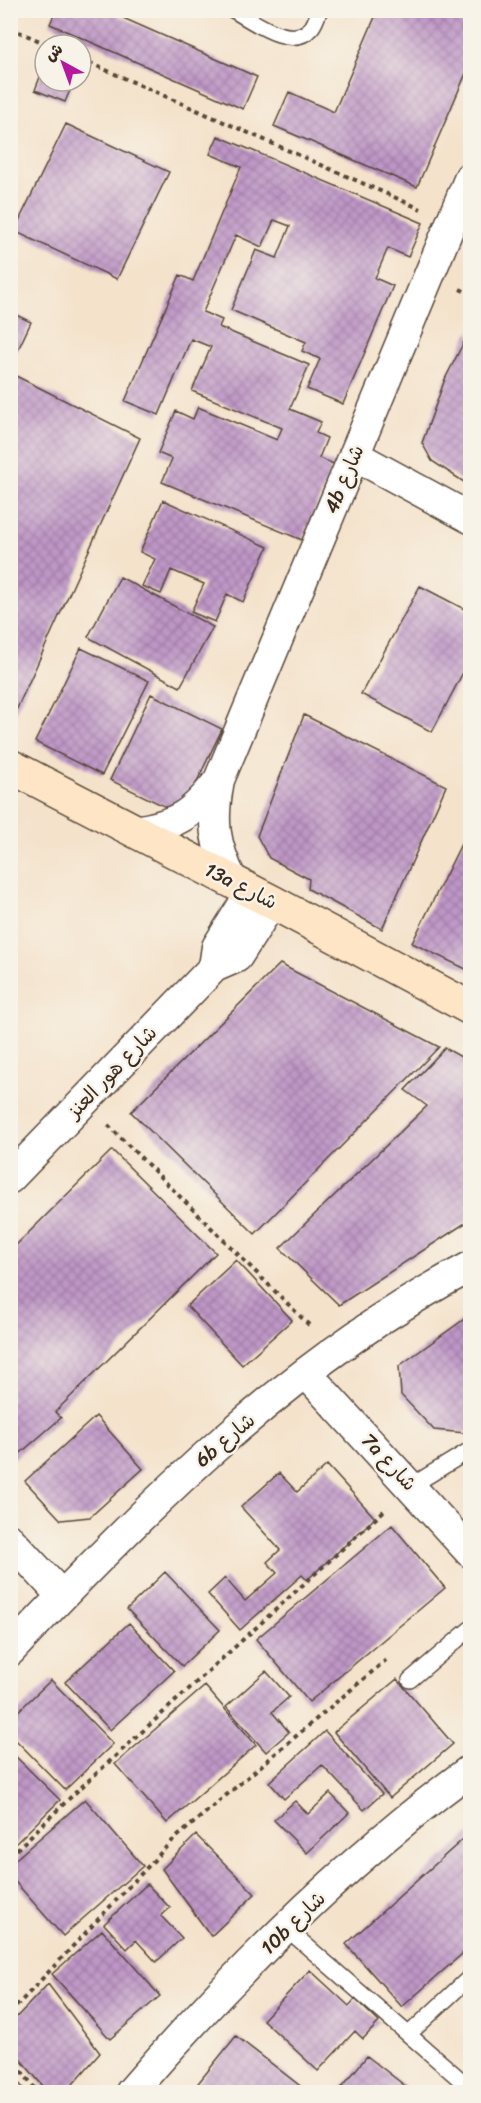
<svg xmlns="http://www.w3.org/2000/svg" width="481" height="2103" font-family="Sriracha,'Playpen Sans Arabic',sans-serif">
<style>
.building{fill:url(#building-cross-hatch)}
.lines{fill:none;stroke-linecap:round;stroke-linejoin:round}
.lane-casing{stroke:#574638;stroke-width:18}
.street-casing{stroke:#574638;stroke-width:33}
.secondary-casing{stroke:#574638;stroke-width:36}
.path{stroke:#574638;stroke-width:4;stroke-dasharray:4.5 4.5;stroke-linecap:butt}
.lane{stroke:#fff;stroke-width:15}
.street{stroke:#fff;stroke-width:30}
.secondary{stroke:#fde5c5;stroke-width:33}
.labels{text-anchor:middle;dominant-baseline:central;stroke-width:5;stroke-linejoin:round;paint-order:stroke}
.street-label{font-size:20px;fill:#3b2a1e;stroke:#f7f3e8}
</style>
<defs>
<pattern id="building-cross-hatch" width="8" height="8" patternUnits="userSpaceOnUse" patternTransform="scale(1.5)"><rect width="8" height="8" fill="#bf97c7"/><path d="M0 0l8 8M0 8l8-8" fill="none" stroke="#9c7ba1"/></pattern>
</defs>
<rect width="100%" height="100%" fill="#f7f3e8"/>
<filter id="ink" filterUnits="userSpaceOnUse"><feTurbulence type="fractalNoise" baseFrequency=".0167" numOctaves="2"/><feDisplacementMap in="SourceGraphic" scale="12" xChannelSelector="R" yChannelSelector="G"/><feConvolveMatrix kernelMatrix="1 2 1 2 8 2 1 2 1" color-interpolation-filters="sRGB"/></filter>
<filter id="wash" filterUnits="userSpaceOnUse"><feTurbulence type="fractalNoise" baseFrequency=".008" numOctaves="4" result="noise"/><feDisplacementMap in="SourceGraphic" scale="24" xChannelSelector="R" yChannelSelector="G"/><feGaussianBlur stdDeviation="1.35" result="paint"/><feColorMatrix in="noise" values="0 0 0 0 0 0 0 0 0 0 0 0 0 0 0 0 0 1.4 0 .05"/><feComposite in="paint" operator="in"/></filter>
<g filter="url(#wash)">
<rect width="100%" height="100%" fill="#f4e2cb"/>
<g id="blocks">
<path class="building" d="M 56,10 L 105,10 L 257,77 L 243,109 L 50,24 Z
M 378,10 L 470,10 L 470,64 L 417,187 L 274,126 L 289,92 L 334,112 Z
M 45,64 L 45,81 L 74,81 L 65,102 L 35,90 Z
M 66,124 L 169,172 L 117,279 L 14,231 Z
M 218,136 L 423,223 L 408,257 L 388,248 L 375,278 L 393,286 L 343,404 L 307,389 L 320,359 L 302,351 L 306,342 L 231,310 L 256,250 L 277,258 L 290,226 L 274,220 L 262,247 L 236,235 L 203,312 L 222,320 L 219,327 L 309,365 L 290,409 L 321,422 L 316,433 L 327,438 L 319,458 L 334,464 L 302,540 L 162,482 L 172,459 L 158,453 L 176,411 L 193,419 L 198,407 L 277,440 L 282,428 L 192,391 L 211,347 L 191,339 L 159,415 L 125,401 L 180,275 L 193,281 L 241,167 L 210,154 Z
M 10,312 L 31,322 L 16,354 L 10,352 Z
M 470,330 L 470,486 L 432,461 L 422,443 L 445,379 Z
M 10,373 L 140,438 L 10,724 Z
M 163,500 L 268,547 L 243,602 L 227,594 L 215,622 L 191,612 L 204,584 L 171,570 L 161,594 L 142,586 L 155,559 L 140,552 Z
M 120,577 L 213,627 L 180,687 L 88,637 Z
M 420,586 L 470,612 L 470,659 L 432,732 L 361,694 Z
M 81,648 L 149,681 L 102,775 L 35,742 Z
M 151,694 L 222,729 L 190,796 L 170,809 L 110,780 Z
M 304,715 L 446,786 L 382,929 L 308,889 L 309,879 L 269,858 L 257,836 Z
M 470,826 L 470,971 L 412,943 Z
M 280,964 L 439,1047 L 255,1234 L 131,1112 Z
M 445,1048 L 470,1062 L 470,1220 L 339,1305 L 280,1248 L 427,1106 L 405,1090 Z
M 112,1150 L 216,1253 L 55,1412 L 61,1418 L 10,1462 L 10,1251 Z
M 236,1260 L 292,1320 L 242,1365 L 187,1306 Z
M 470,1315 L 470,1429 L 465,1433 L 434,1430 L 401,1395 L 399,1366 Z
M 96,1416 L 143,1469 L 90,1517 L 61,1520 L 25,1481 Z
M 327,1465 L 375,1518 L 307,1580 L 302,1575 L 240,1630 L 208,1594 L 225,1578 L 245,1601 L 277,1573 L 267,1562 L 280,1550 L 241,1507 L 279,1473 L 297,1492 Z
M 392,1525 L 445,1588 L 309,1702 L 256,1639 Z
M 165,1572 L 220,1630 L 182,1666 L 127,1609 Z
M 129,1623 L 174,1671 L 110,1730 L 65,1682 Z
M 266,1671 L 289,1697 L 272,1712 L 289,1732 L 266,1752 L 226,1707 Z
M 397,1679 L 453,1744 L 390,1798 L 334,1732 Z
M 51,1680 L 113,1744 L 65,1790 L 10,1734 L 10,1719 Z
M 205,1686 L 256,1745 L 167,1823 L 115,1764 Z
M 325,1731 L 382,1794 L 364,1810 L 322,1765 L 284,1799 L 269,1782 Z
M 10,1751 L 60,1800 L 13,1846 L 10,1843 Z
M 330,1793 L 349,1813 L 307,1853 L 274,1820 L 295,1801 L 308,1814 Z
M 85,1799 L 143,1866 L 63,1936 L 10,1876 L 10,1864 Z
M 470,1833 L 470,1947 L 402,2007 L 346,1944 Z
M 196,1835 L 255,1894 L 211,1936 L 162,1869 Z
M 147,1884 L 170,1908 L 161,1916 L 182,1938 L 156,1962 L 136,1940 L 127,1949 L 104,1924 Z
M 102,1930 L 160,1996 L 110,2039 L 52,1974 Z
M 310,1970 L 349,2006 L 355,1999 L 379,2022 L 363,2039 L 355,2031 L 318,2071 L 263,2020 Z
M 48,1984 L 100,2053 L 66,2092 L 48,2092 L 10,2047 L 10,2024 Z
M 236,2036 L 308,2092 L 191,2092 Z
M 367,2056 L 413,2092 L 338,2092 Z
M 10,2074 L 27,2092 L 10,2092 Z"/>
</g>
</g>
<g filter="url(#ink)">
<use href="#blocks" fill-opacity="0" stroke="#574638" stroke-width="1.5"/>
<g class="lines">
<g class="lane-casing">
<path id="lane" d="M 233,10 C 253,21 292,51 311,28 C 315,24 317,16 320,10
M 411,1486 L 470,1450
M 410,1680 L 470,1629
M 286,1928 L 470,2088
M 409,2034 L 470,1977"/>
</g>
<g class="street-casing">
<path id="street" d="M 354,455 L 470,518
M 134,831 C 176,825 193,815 219,780
M 232,881 C 214,843 211,822 219,780 L 470,177
M 214,967 L 217,947 L 252,891
M 10,1178 L 214,967 L 237,957 L 272,902
M 307,1374 L 470,1552
M 10,1540 L 62,1596
M 10,1651 C 146,1506 293,1359 470,1267
M 131,2092 C 232,1975 345,1862 470,1770"/>
</g>
<g class="secondary-casing">
<path id="secondary" d="M 10,766 L 272,902 L 470,1008"/>
</g>
<path class="path" d="M 10,28 L 49,45
M 81,59 L 421,209
M 460,289 L 470,294
M 108,1125 L 311,1327
M 10,1856 L 75,1793 L 387,1508
M 10,2013 L 171,1842 L 386,1660
M 10,2057 L 38,2092"/>
<use href="#lane" class="lane"/>
<use href="#street" class="street"/>
<use href="#secondary" class="secondary"/>
</g>
</g>
<g class="labels">
<g class="street-label">
<text transform="translate(344 479) rotate(-67)">4b شارع</text>
<text transform="translate(241 886) rotate(27)">13a شارع</text>
<text transform="translate(112 1072) rotate(-46)">شارع هور العنز</text>
<text transform="translate(225 1440) rotate(-40)">6b شارع</text>
<text transform="translate(389 1462) rotate(47)">7a شارع</text>
<text transform="translate(293 1923) rotate(-44)">10b شارع</text>
</g>
</g>
<rect width="481" height="2103" fill="none" stroke="#f7f3e8" stroke-width="36"/>
<g transform="translate(63 63) rotate(319)"><circle r="28" fill="#f7f3e8" stroke="#aca397" stroke-width="1.5"/>
<path d="M0-4.5L10 22L0 15L-10 22Z" fill="#b5179e"/>
<text y="-9" font-size="16" font-weight="bold" text-anchor="middle" fill="#3b2a1e">ش</text>
</g>
</svg>
